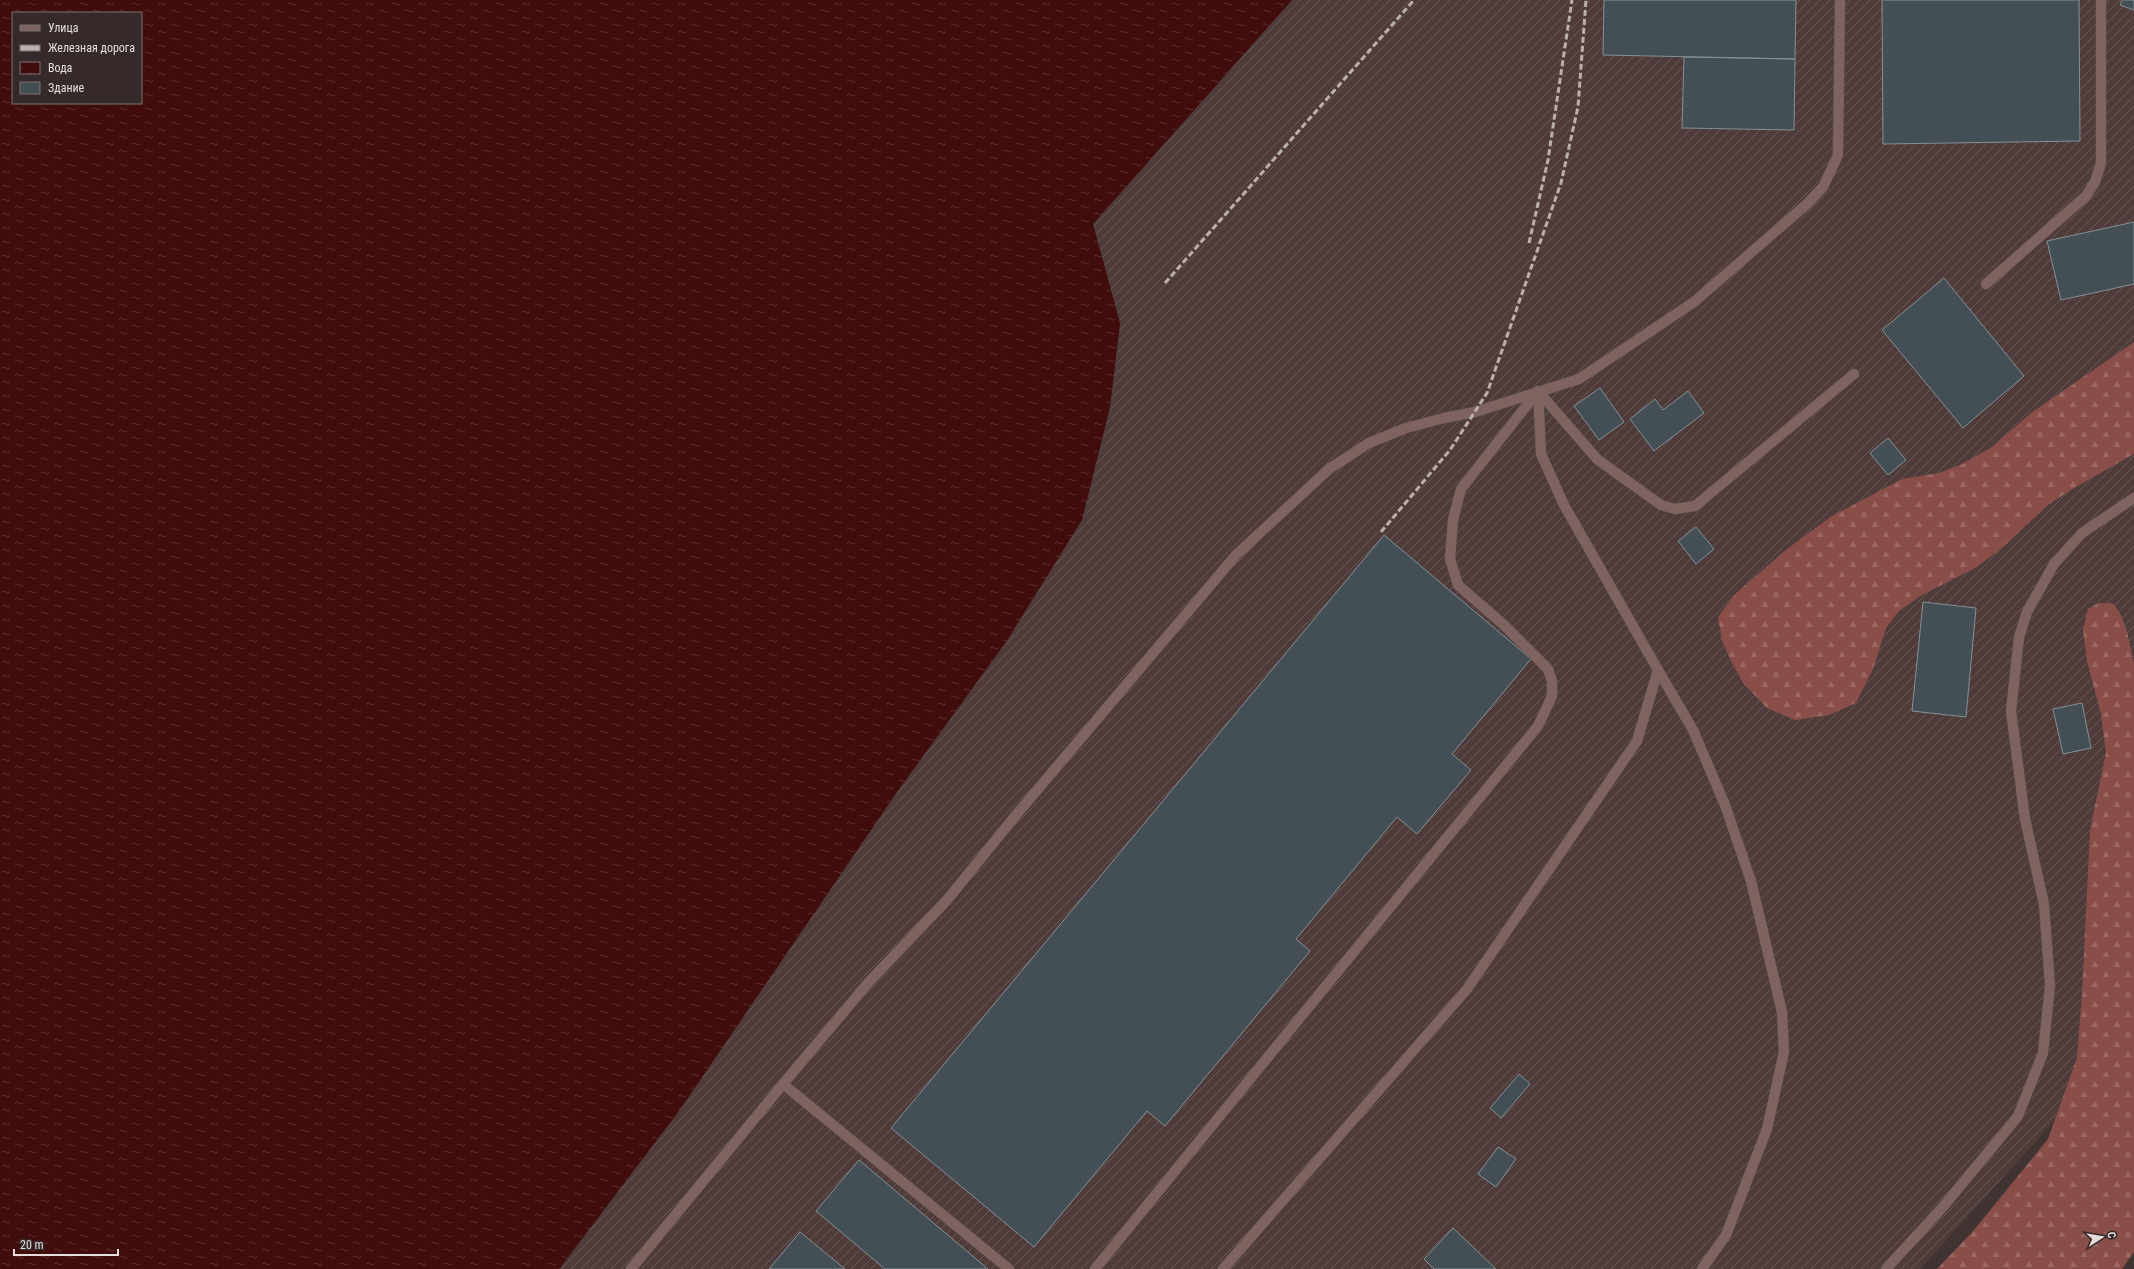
<svg xmlns="http://www.w3.org/2000/svg" width="2134" height="1269" font-family="'Roboto Condensed',sans-serif">
<style>
.industrial{fill:url(#industrial-furrows)}
.forest{fill:url(#forest-firs)}
.water{fill:url(#water-ripples);fill-rule:evenodd}
.building{fill:#434f54;stroke:#849197}
.lines{fill:none;stroke-linecap:round;stroke-linejoin:round}
.minor-casing{stroke:#5e5251;stroke-width:11}
.minor{stroke:#7f6360;stroke-width:10}
.rail{stroke:#bab1af;stroke-width:3;stroke-dasharray:6 3;stroke-linecap:butt}
</style>
<defs>
<pattern id="industrial-furrows" width="10" height="10" patternUnits="userSpaceOnUse"><rect width="10" height="10" fill="#4f3c3a"/><path d="M-1 1l2-2M0 10L10 0M9 11l2-2" fill="none" stroke="#685856"/></pattern>
<pattern id="forest-firs" width="22" height="20" patternUnits="userSpaceOnUse"><rect width="22" height="20" fill="#8a4e49"/><path d="M5 1l3.5 6h-7zM16 11l3.5 6h-7z" fill="#9a6763"/></pattern>
<pattern id="water-ripples" width="26" height="14" patternUnits="userSpaceOnUse"><rect width="26" height="14" fill="#410c0c"/><path d="M2 4q2-2 4 0t4 0M15 11q2-2 4 0t4 0" fill="none" stroke="#5c2f2f"/></pattern>
</defs>
<rect width="100%" height="100%" fill="#403432"/>
<path class="industrial" d="M 1292,0 L 2134,0 L 2134,1033 L 1920,1269 L 560,1269 L 679,1111 L 897,792 L 1006,642 L 1082,520 L 1110,407 L 1120,324 L 1093,224 Z"/>
<path class="forest" d="M 2134,342 L 2134,454 L 2074,488 L 2048,505 L 2003,547 L 1977,567 L 1922,595 L 1899,611 L 1886,628 L 1873,669 L 1856,703 L 1829,715 L 1795,720 L 1767,708 L 1744,684 L 1733,665 L 1722,641 L 1718,617 L 1734,595 L 1787,549 L 1832,516 L 1902,479 L 1939,473 L 1960,465 L 1992,447 L 2031,413 Z
M 2099,603 L 2112,603 C 2127,618 2129,643 2134,663 L 2134,1252 L 2122,1269 L 1937,1269 L 1974,1230 L 2048,1139 L 2077,1058 L 2082,995 L 2090,830 L 2106,753 L 2101,714 L 2087,661 L 2083,630 L 2088,609 Z"/>
<path class="water" d="M 0,0 L 1292,0 L 1093,224 L 1120,323 L 1110,407 L 1082,520 L 1006,642 L 897,792 L 679,1111 L 559,1269 L 0,1269 ZM 13,13 L 141,13 L 141,103 L 13,103 Z"/>
<path class="building" d="M 1604,0 L 1796,0 L 1795,59 L 1603,55 Z
M 1882,0 L 2079,0 L 2080,141 L 1883,144 Z
M 2122,0 L 2134,0 L 2134,10 L 2120,5 Z
M 1684,57 L 1795,59 L 1794,130 L 1682,128 Z
M 2134,222 L 2134,284 L 2061,300 L 2047,241 Z
M 1944,278 L 2024,376 L 1963,428 L 1882,330 Z
M 1600,388 L 1624,422 L 1599,440 L 1574,406 Z
M 1688,391 L 1704,413 L 1654,451 L 1630,419 L 1655,399 L 1663,410 Z
M 1888,438 L 1906,460 L 1888,475 L 1870,453 Z
M 1696,527 L 1714,549 L 1696,564 L 1678,541 Z
M 1384,535 L 1531,659 L 1452,754 L 1471,770 L 1417,834 L 1397,817 L 1296,939 L 1310,951 L 1165,1126 L 1147,1111 L 1034,1247 L 891,1128 Z
M 1923,602 L 1976,608 L 1966,717 L 1912,711 Z
M 2082,703 L 2091,748 L 2063,754 L 2053,709 Z
M 1519,1074 L 1530,1084 L 1501,1118 L 1490,1108 Z
M 1498,1147 L 1516,1159 L 1496,1187 L 1478,1174 Z
M 859,1160 L 988,1269 L 885,1269 L 816,1211 Z
M 1453,1228 L 1496,1269 L 1434,1269 L 1424,1259 Z
M 800,1232 L 845,1269 L 769,1269 Z"/>
<g class="lines">
<g class="minor-casing">
<path id="minor" d="M 1986,284 L 2086,196 L 2095,182 L 2101,163 L 2101,0
M 1538,391 L 1597,459 L 1619,475 L 1661,505 L 1675,509 L 1695,506 L 1854,374
M 1658,670 L 1693,730 L 1725,805 L 1751,881 L 1782,1012 L 1784,1052 L 1767,1129 L 1726,1235 L 1702,1269
M 783,1084 L 1009,1269
M 631,1269 L 783,1084 L 868,983 L 947,900 L 1016,815 L 1236,555 L 1329,469 L 1369,443 L 1406,428 L 1444,418 L 1475,412 L 1579,379 L 1694,302 L 1807,204 L 1823,187 L 1838,155 L 1840,0
M 1095,1269 L 1538,726 L 1552,696 L 1552,681 L 1548,669 L 1504,625 L 1458,585 L 1450,559 L 1453,520 L 1461,489 L 1538,391
M 1223,1269 L 1467,989 L 1637,741 L 1658,670 L 1564,505 L 1541,454 L 1538,391
M 1886,1269 L 1942,1208 L 2018,1116 L 2043,1053 L 2050,986 L 2044,904 L 2025,819 L 2011,711 L 2019,637 L 2027,612 L 2054,564 L 2082,533 L 2134,498"/>
</g>
<use href="#minor" class="minor"/>
<path class="rail" d="M 1529,243 L 1548,160 L 1572,0
M 1165,283 L 1414,0
M 1381,532 L 1450,450 L 1487,393 L 1561,183 L 1578,107 L 1586,0"/>
</g>
<rect x="12" y="12" width="130" height="92" fill="#352a29" stroke="#7b7271"/>
<rect x="20" y="25" width="20" height="6" fill="#7f6360" stroke="#7b7271"/>
<text x="48" y="32" font-size="12" fill="#e5dddc">Улица</text>
<rect x="20" y="45" width="20" height="6" fill="#bab1af" stroke="#7b7271"/>
<text x="48" y="52" font-size="12" fill="#e5dddc">Железная дорога</text>
<rect x="20" y="62" width="20" height="12" fill="url(#water-ripples)" stroke="#7b7271"/>
<text x="48" y="72" font-size="12" fill="#e5dddc">Вода</text>
<rect x="20" y="82" width="20" height="12" fill="#434f54" stroke="#7b7271"/>
<text x="48" y="92" font-size="12" fill="#e5dddc">Здание</text>
<g transform="translate(2102 1237) rotate(78)" stroke="#352a29" stroke-width="3" paint-order="stroke">
<path d="M0-3L7 15L0 10L-7 15Z" fill="#e5dddc"/>
<text y="-6" font-size="11" font-weight="bold" text-anchor="middle" fill="#e5dddc">С</text>
</g>
<path d="M14 1249v6h104v-6" fill="none" stroke="#e5dddc" stroke-width="2"/>
<text x="20" y="1249" font-size="12" fill="#e5dddc" stroke="#352a29" stroke-width="3" paint-order="stroke">20 m</text>
</svg>
